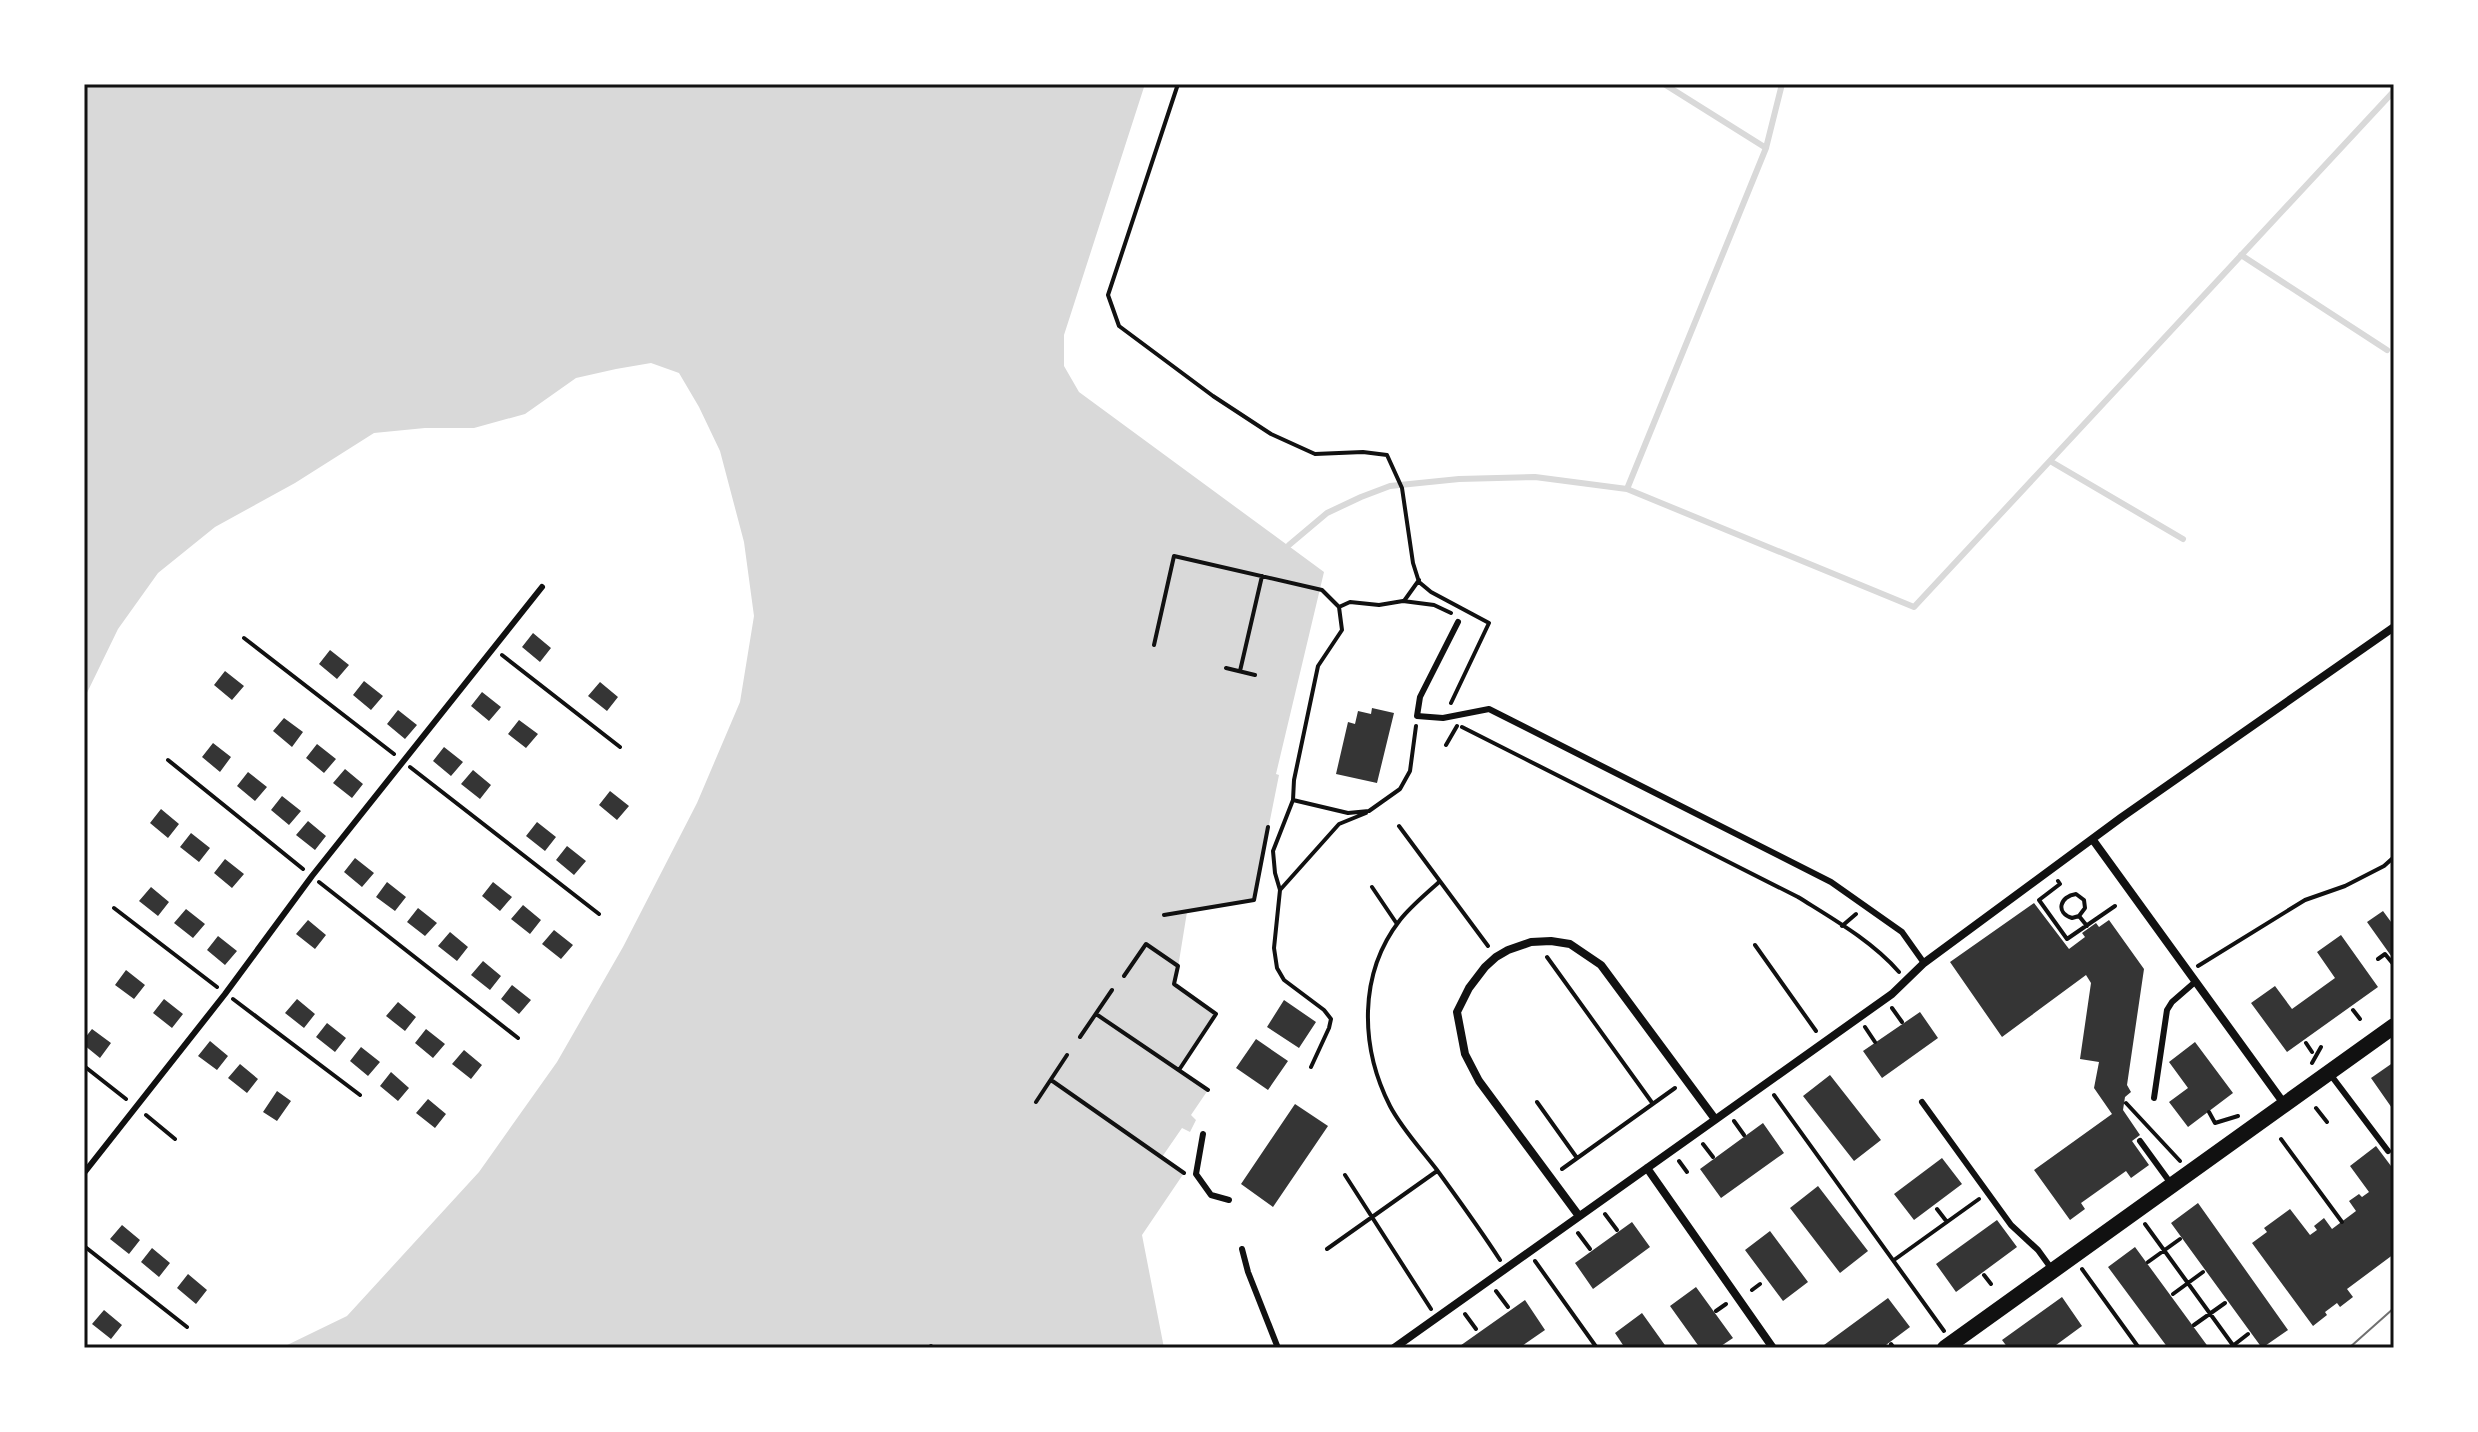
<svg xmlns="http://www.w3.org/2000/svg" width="2478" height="1432" font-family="'PT Sans Narrow',sans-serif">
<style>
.water{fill:#d9d9d9}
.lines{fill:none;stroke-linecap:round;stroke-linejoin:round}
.stream{stroke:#d9d9d9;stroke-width:6}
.building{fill:#353535}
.path{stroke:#111;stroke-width:4}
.service{stroke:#111;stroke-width:6}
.minor{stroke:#111;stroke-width:8}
.secondary{stroke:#111;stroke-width:16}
.tram{stroke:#707070;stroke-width:2}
.neatline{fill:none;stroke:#111;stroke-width:3}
</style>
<rect width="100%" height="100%" fill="#fff"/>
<path class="water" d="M 84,84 L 1145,84 L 1064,335 L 1064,366 L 1079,392 L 1324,572 L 1276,774 L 1279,775 L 1254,900 L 1187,912 L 1175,986 L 1215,1016 L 1179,1071 L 1208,1090 L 1191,1115 L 1196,1120 L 1190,1132 L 1182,1128 L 1162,1157 L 1184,1173 L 1142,1235 L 1164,1348 L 1047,1348 L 1038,1345 L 1034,1348 L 281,1348 L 347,1316 L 479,1172 L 557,1062 L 623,947 L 697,803 L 740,702 L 754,616 L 744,542 L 720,451 L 699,407 L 679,373 L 651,363 L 616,369 L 576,378 L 525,414 L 474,428 L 425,428 L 374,433 L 295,483 L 215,527 L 158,573 L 118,629 L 84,699 Z"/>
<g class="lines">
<path class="stream" d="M 1664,84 L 1766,148
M 2241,255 L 2387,350
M 2050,461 L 2183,539
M 1627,489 L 1766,148 L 1782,84
M 1289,545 L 1327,513 L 1361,497 L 1390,486 L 1459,479 L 1535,477 L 1627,489 L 1914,607 L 2394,91"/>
</g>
<path class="building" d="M 533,633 L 551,648 L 540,662 L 522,647 Z
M 330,650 L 349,665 L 337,679 L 319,664 Z
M 225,671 L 244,686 L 232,700 L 214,685 Z
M 364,681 L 383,696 L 371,710 L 353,695 Z
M 600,682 L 618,697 L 607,711 L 588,696 Z
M 482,692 L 501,707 L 489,721 L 471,706 Z
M 1372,708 L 1394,713 L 1377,783 L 1336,774 L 1348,722 L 1355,724 L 1358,711 L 1371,714 Z
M 398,710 L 417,725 L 405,739 L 387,724 Z
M 284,718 L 303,732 L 292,747 L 273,731 Z
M 519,720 L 538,734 L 526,748 L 508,734 Z
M 213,743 L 231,757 L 220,772 L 202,757 Z
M 317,744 L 336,759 L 324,773 L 306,758 Z
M 444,747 L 463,762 L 451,776 L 433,761 Z
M 345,769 L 363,784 L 352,798 L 333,783 Z
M 473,770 L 491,785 L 480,799 L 461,784 Z
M 248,772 L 267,787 L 255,801 L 237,786 Z
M 610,791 L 629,806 L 617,820 L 599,805 Z
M 282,796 L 301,811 L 289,825 L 271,810 Z
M 161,809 L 179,824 L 168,838 L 150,823 Z
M 308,821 L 326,836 L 315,850 L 296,835 Z
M 537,822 L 556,837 L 545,851 L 526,836 Z
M 191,833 L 210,848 L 199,862 L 180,847 Z
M 567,846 L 586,861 L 574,875 L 556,860 Z
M 355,858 L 374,873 L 362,887 L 344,872 Z
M 225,859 L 244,874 L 232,888 L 214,873 Z
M 387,882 L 406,897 L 395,911 L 376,897 Z
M 493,882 L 512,897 L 500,911 L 482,896 Z
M 151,887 L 169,902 L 158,916 L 139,901 Z
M 2034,903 L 2069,949 L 2085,937 L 2082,933 L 2096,923 L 2099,927 L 2109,920 L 2144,969 L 2127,1085 L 2131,1092 L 2125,1097 L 2123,1110 L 2140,1135 L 2132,1141 L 2149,1165 L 2131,1178 L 2126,1171 L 2081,1203 L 2085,1209 L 2070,1220 L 2034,1170 L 2112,1114 L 2094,1088 L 2099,1062 L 2080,1059 L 2091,983 L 2086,975 L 2002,1037 L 1950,962 Z
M 523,905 L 541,920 L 530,934 L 511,919 Z
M 418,908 L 437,923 L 425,936 L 407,922 Z
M 186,909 L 205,924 L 193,938 L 174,923 Z
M 2383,911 L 2394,926 L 2394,960 L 2367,922 Z
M 308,920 L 326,935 L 315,949 L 296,934 Z
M 554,930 L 573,945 L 561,959 L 542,944 Z
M 450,932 L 468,947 L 457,961 L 438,946 Z
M 2341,935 L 2378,987 L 2287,1052 L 2251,1003 L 2275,986 L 2292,1009 L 2335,978 L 2317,952 Z
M 218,936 L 237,951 L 225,965 L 207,950 Z
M 483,961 L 501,976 L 490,990 L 471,975 Z
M 126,970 L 145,985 L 134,999 L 115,985 Z
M 512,985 L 531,1000 L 519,1014 L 501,999 Z
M 164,999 L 183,1014 L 172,1028 L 153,1013 Z
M 297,999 L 315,1014 L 304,1028 L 285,1013 Z
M 1284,1000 L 1316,1022 L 1299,1048 L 1267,1027 Z
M 398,1002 L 416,1017 L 405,1031 L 386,1016 Z
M 1920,1012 L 1938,1038 L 1882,1078 L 1863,1051 Z
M 327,1023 L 346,1038 L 335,1052 L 316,1037 Z
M 92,1029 L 111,1043 L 100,1058 L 84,1045 L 84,1039 Z
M 426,1029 L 445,1044 L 433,1058 L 415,1043 Z
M 1256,1039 L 1288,1061 L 1268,1090 L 1236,1068 Z
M 210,1041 L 228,1056 L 217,1070 L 198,1056 Z
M 2195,1042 L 2233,1093 L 2188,1127 L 2169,1102 L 2188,1088 L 2169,1062 Z
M 361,1047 L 380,1062 L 368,1076 L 350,1061 Z
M 464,1050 L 482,1065 L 471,1079 L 452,1064 Z
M 2394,1062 L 2394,1111 L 2371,1078 Z
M 240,1064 L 258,1079 L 247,1093 L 228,1078 Z
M 391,1072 L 409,1088 L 398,1101 L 380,1086 Z
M 1830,1075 L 1881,1140 L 1854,1161 L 1803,1096 Z
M 277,1091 L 291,1101 L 277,1121 L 263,1112 Z
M 428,1099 L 446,1114 L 435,1128 L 416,1113 Z
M 1295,1104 L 1328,1126 L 1273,1207 L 1241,1184 Z
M 1763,1123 L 1784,1153 L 1721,1198 L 1700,1169 Z
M 2376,1146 L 2394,1170 L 2394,1254 L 2347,1289 L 2353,1297 L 2340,1307 L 2337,1303 L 2325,1312 L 2327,1315 L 2313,1326 L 2252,1243 L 2267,1232 L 2264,1228 L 2290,1209 L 2310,1235 L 2317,1230 L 2314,1226 L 2324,1218 L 2332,1229 L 2356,1211 L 2349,1201 L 2359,1194 L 2362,1197 L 2369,1192 L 2350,1166 Z
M 1942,1158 L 1962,1184 L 1914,1220 L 1894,1194 Z
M 1818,1186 L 1868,1251 L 1840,1273 L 1790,1208 Z
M 2198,1203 L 2288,1330 L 2262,1348 L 2171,1223 Z
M 1997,1220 L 2017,1247 L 1956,1292 L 1936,1264 Z
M 1632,1222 L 1650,1247 L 1593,1289 L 1575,1263 Z
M 122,1225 L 140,1240 L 129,1254 L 110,1239 Z
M 1770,1231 L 1808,1282 L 1783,1301 L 1745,1250 Z
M 2135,1247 L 2209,1348 L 2168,1348 L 2108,1267 Z
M 152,1248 L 170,1263 L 159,1277 L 141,1262 Z
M 188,1274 L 207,1290 L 196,1304 L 177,1288 Z
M 1696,1287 L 1733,1338 L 1718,1348 L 1700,1348 L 1670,1306 Z
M 2062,1297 L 2082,1326 L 2052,1348 L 2008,1348 L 2002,1340 Z
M 1888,1298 L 1910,1327 L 1882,1348 L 1827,1348 L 1824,1345 Z
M 1525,1300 L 1545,1330 L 1519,1348 L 1457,1348 Z
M 104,1310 L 122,1325 L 111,1339 L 92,1324 Z
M 1642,1313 L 1667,1348 L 1625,1348 L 1615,1333 Z"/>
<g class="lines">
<path class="path" d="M 1178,84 L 1108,295 L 1119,326 L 1213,396 L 1271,434 L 1315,454 L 1363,452 L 1387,455 L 1402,488 L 1413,563 L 1419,582 L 1431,592 L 1489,623 L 1451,703
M 1404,601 L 1419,580
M 244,638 L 394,754
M 1154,645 L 1174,556 L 1322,590 L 1338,606
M 502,655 L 620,747
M 1226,668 L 1255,675
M 1240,671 L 1262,576
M 1462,727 L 1798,897 C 1833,919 1872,941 1899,972
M 1446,745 L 1457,726
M 168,760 L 303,869
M 410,767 L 599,914
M 1293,800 L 1348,813 L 1369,811 L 1400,789 L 1410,771 L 1416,726
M 1399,826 L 1488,946
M 2058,881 L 2060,884 L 2039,900 L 2067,939 L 2115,906
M 319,882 L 518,1038
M 1439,882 C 1426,894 1411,906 1400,920 C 1358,974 1360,1047 1390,1106 C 1402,1129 1421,1149 1437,1170 C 1458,1199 1480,1229 1500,1260
M 1372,887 L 1397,924
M 1280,890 L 1339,824 L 1366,813
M 114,908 L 217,987
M 1164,915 L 1254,900 L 1268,827
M 2079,916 L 2072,918 C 2055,913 2060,896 2076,894 L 2084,900 L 2085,908 L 2079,916 L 2087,926
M 1842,926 L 1856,914
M 1755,945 L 1816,1031
M 1547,957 L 1653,1104
M 2378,959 L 2385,954 L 2394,965
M 2198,966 L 2305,900 L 2345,886 L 2384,866 L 2394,857
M 1124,976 L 1146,944 L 1178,966 L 1174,984 L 1216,1014 L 1179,1070
M 233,999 L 360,1095
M 1892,1008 L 1902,1022
M 2353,1010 L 2360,1019
M 1096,1014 L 1208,1090
M 1865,1027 L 1875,1042
M 1080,1037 L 1112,990
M 2306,1043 L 2312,1052
M 2312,1063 L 2321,1047
M 84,1066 L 126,1099
M 1311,1067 L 1329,1028 L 1331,1019 L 1324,1010 L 1284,980 L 1277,968 L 1274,948 L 1280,890 L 1275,873 L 1273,851 L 1293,800 L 1294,780 L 1318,666 L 1342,630 L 1339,607 L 1350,602 L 1379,605 L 1403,601 L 1434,605 L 1451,613
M 1051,1080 L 1184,1173
M 1774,1095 L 1944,1331
M 1036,1102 L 1067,1055
M 1537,1102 L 1577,1158
M 2126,1103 L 2180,1161
M 2316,1108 L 2327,1122
M 2209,1112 L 2215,1123 L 2238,1116
M 146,1115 L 175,1139
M 1734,1121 L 1744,1135
M 2281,1139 L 2342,1222
M 1703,1144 L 1713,1157
M 1679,1161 L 1687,1172
M 1562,1169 L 1675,1088
M 1345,1175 L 1431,1309
M 1937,1209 L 1947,1222
M 1605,1214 L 1617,1230
M 2145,1224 L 2235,1348
M 1578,1233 L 1590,1249
M 84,1246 L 187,1327
M 1327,1249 L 1437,1171
M 1894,1260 L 1979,1199
M 1535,1261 L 1597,1348
M 2148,1262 L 2180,1239
M 2082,1269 L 2139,1348
M 1984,1275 L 1991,1284
M 1752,1290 L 1760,1284
M 1496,1291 L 1508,1307
M 2173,1294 L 2203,1272
M 1716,1311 L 1726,1304
M 1465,1314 L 1476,1329
M 2194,1325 L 2225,1303
M 1891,1344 L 1894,1348
M 929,1348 L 931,1346
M 2230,1348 L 2248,1334"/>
<path class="service" d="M 1458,622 L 1420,697 L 1417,716 L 1443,718 L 1489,709 L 1831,882 L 1902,932 L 1924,963
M 2330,1074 L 2388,1151
M 2154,1098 L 2167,1010 L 2172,1002 L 2195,982
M 1922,1102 L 2011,1225 L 2038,1250 L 2051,1268
M 1203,1134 L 1196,1174 L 1211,1195 L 1229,1200
M 2140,1141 L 2172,1185
M 84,1173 L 225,994 L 312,876 L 542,587
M 1242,1249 L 1248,1272 L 1278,1348"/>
<path class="minor" d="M 2093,840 L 2285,1105
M 1647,1168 L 1773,1348
M 1579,1216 L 1479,1081 L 1465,1054 L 1457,1012 L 1469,988 L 1485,967 L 1496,957 L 1508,950 L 1531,942 L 1551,941 L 1570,944 L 1601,965 L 1715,1119
M 1394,1348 L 1892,994 L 1924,963 L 2122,817 L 2394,627"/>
<path class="secondary" d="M 1945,1348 L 2394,1026"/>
<path class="tram" d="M 2349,1348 L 2394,1308"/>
</g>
<rect width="2478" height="1432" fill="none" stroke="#ffffff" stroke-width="172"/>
<rect x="86" y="86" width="2306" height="1260" class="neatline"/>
</svg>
